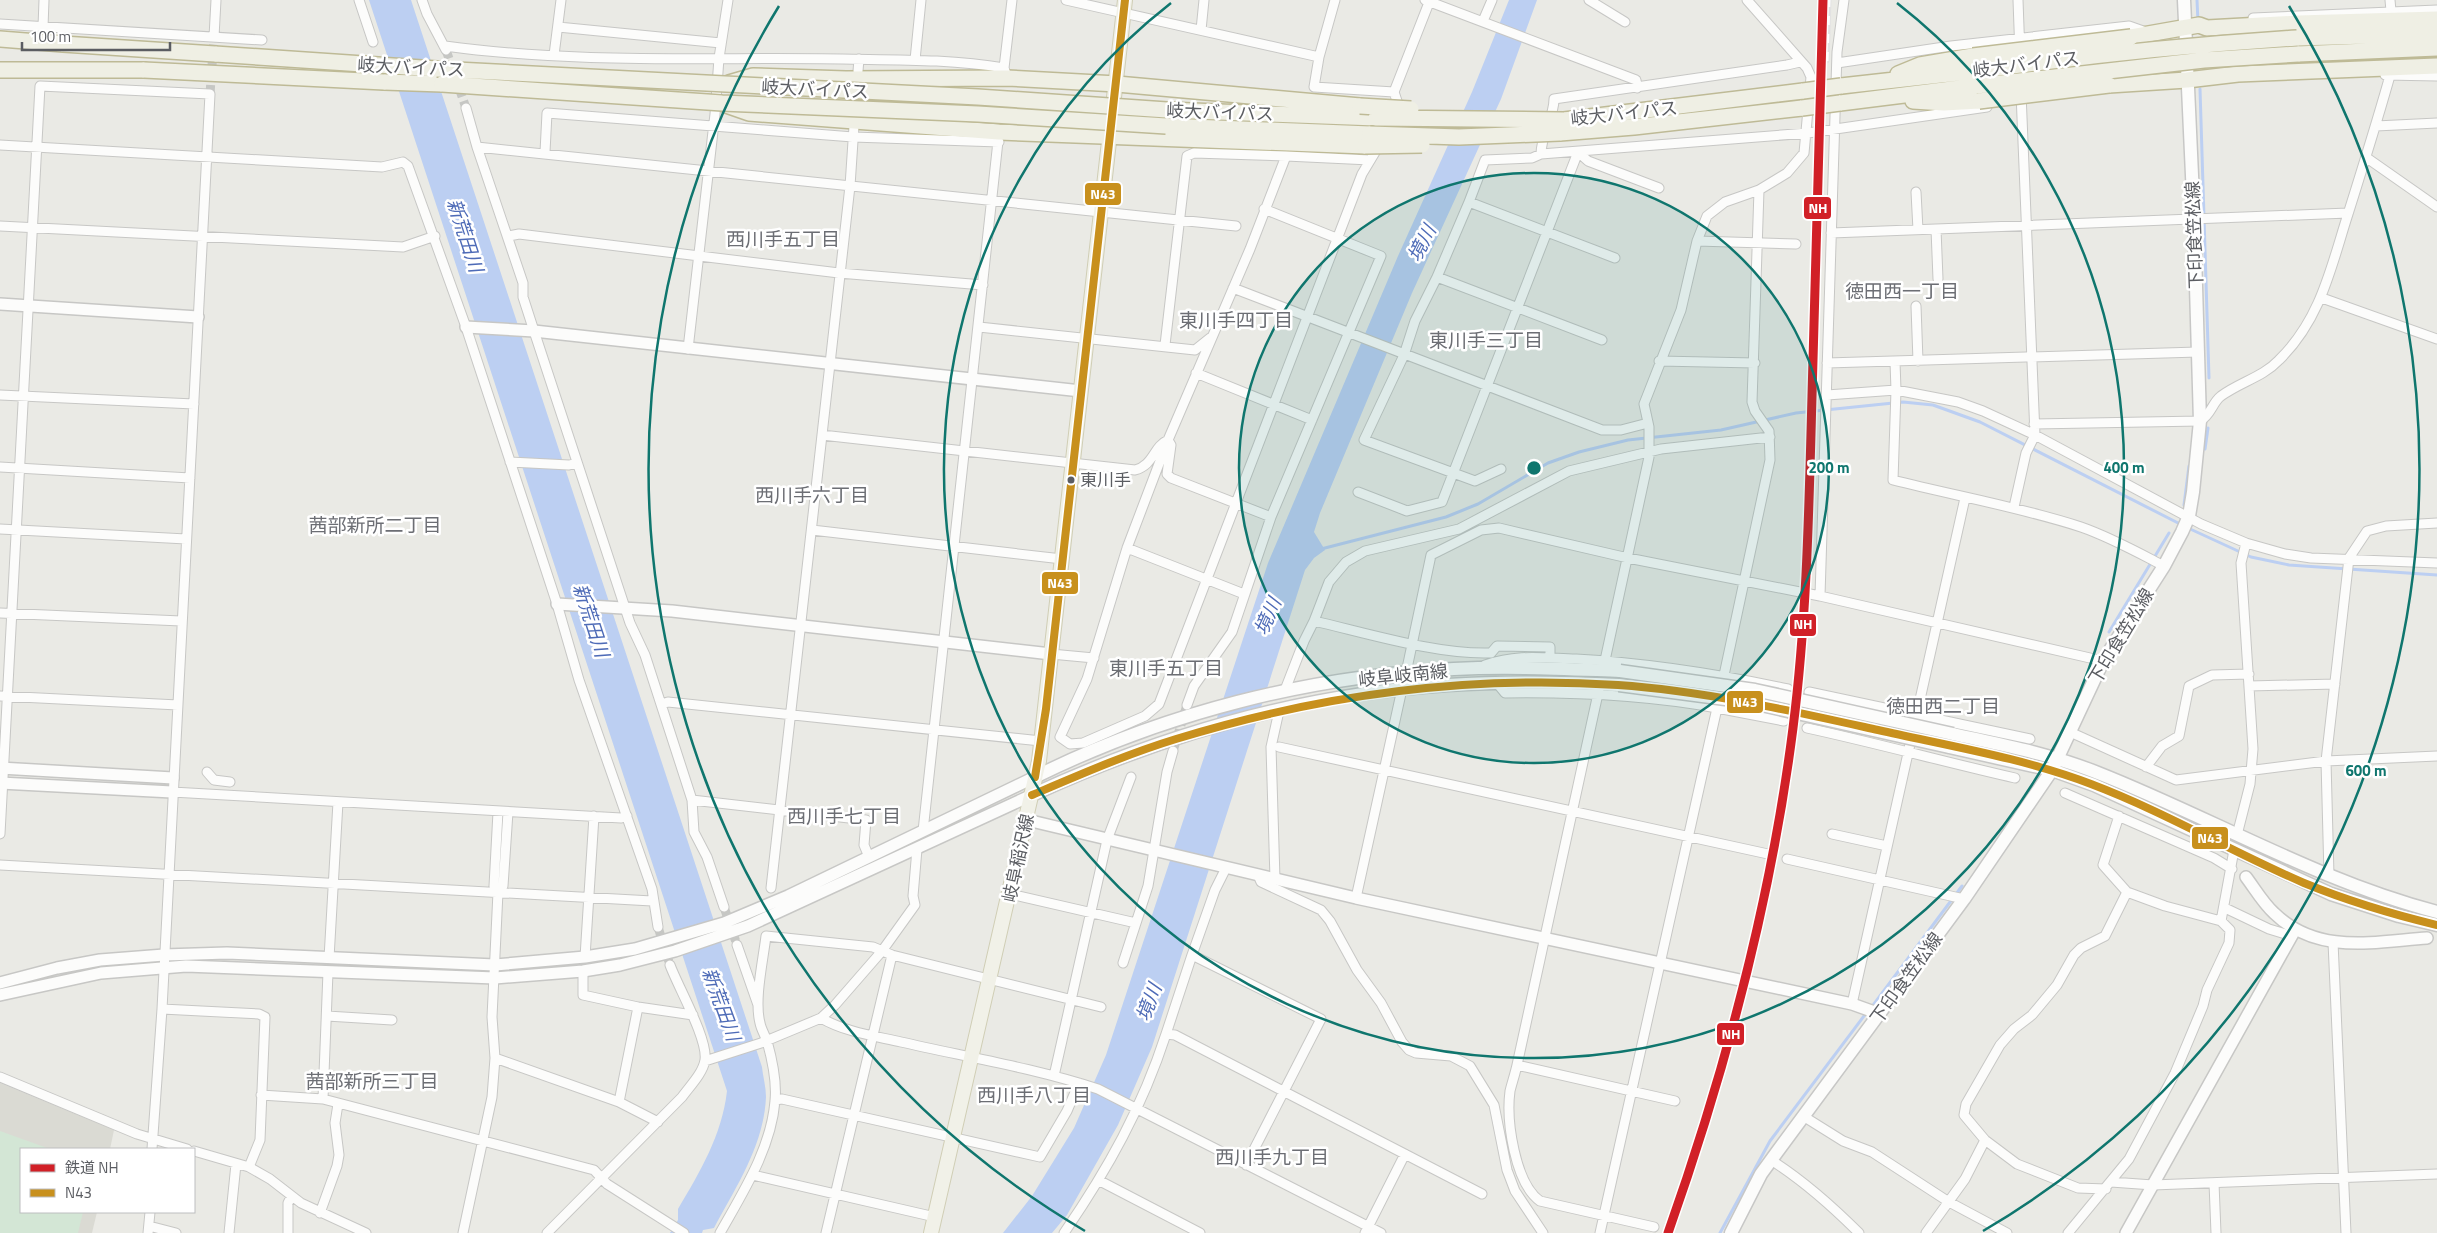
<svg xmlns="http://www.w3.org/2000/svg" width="2437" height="1233" font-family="'Titillium Web','Noto Sans JP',sans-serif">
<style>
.education{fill:#dadad3}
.green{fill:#d3e6d5}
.water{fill:#bccff2}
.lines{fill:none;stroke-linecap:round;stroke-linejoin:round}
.stream{stroke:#bccff2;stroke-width:3}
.minor-tunnel{stroke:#c6c7c4;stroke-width:9;stroke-dasharray:9 4.5;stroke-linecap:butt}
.minor-casing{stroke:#c7c7c5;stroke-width:11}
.tertiary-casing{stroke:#c7c7c5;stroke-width:14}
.secondary-casing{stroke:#c7c7c6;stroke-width:15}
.primary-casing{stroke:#d0ceb5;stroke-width:16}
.trunk-casing{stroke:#beba96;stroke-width:18}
.minor{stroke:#fcfcfb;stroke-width:9}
.tertiary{stroke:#fcfcfb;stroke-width:11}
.secondary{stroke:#fcfcfb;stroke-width:12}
.primary{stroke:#f1f1e8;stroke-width:14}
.trunk{stroke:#efefe4;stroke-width:15}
.rail-casing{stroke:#e2e2e2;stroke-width:5}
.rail{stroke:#fff;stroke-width:3;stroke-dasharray:9;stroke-linecap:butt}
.secondary-bridge-casing{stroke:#c7c7c6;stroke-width:15;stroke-linecap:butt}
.trunk-bridge-casing{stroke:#beba96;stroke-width:18;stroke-linecap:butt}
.secondary-bridge{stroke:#fcfcfb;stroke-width:12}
.trunk-bridge{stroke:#efefe4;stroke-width:15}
.bus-1-casing{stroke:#fff;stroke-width:11}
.bus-1{stroke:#c8901d;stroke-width:8}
.rail-1-casing{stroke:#fff;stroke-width:12}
.rail-1{stroke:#d12027;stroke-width:9}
.ring{fill:none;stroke:#0f766e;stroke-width:2.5}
.bus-dot{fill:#5b5d62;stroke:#fff;stroke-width:2}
.labels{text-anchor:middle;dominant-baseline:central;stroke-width:5;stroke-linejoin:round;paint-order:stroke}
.bus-label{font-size:17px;fill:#5b5d62;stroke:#fff;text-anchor:start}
.street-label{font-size:18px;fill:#5b5d62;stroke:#fff}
.water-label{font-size:19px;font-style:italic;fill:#4e6bb7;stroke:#fff}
.neighbourhood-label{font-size:19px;fill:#6c6e74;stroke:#fff}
.centre{fill:#0f766e;stroke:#fff;stroke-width:2.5}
.ring-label{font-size:15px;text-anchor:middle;font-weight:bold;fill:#0f766e;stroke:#fff;stroke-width:5;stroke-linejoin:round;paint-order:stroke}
.line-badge{stroke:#fff;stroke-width:2}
.badge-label{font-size:14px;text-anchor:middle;font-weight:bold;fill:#fff}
</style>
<rect width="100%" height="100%" fill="#eaeae5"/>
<path class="education" d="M 0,1083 L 114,1130 L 110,1149 L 21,1149 L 21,1212 L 97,1212 L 92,1233 L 0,1233 Z"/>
<path class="green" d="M 0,1131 L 50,1149 L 21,1149 L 21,1212 L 83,1212 L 78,1233 L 0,1233 Z"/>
<path class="water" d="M 369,0 L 411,0 L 762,1067 C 763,1077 766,1087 766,1097 C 764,1145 736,1187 714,1228 L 703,1230 L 702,1233 L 670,1233 L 678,1220 L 678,1209 C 700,1172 722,1135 727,1091 Z
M 1509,0 L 1537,0 L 1501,99 L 1412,293 L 1320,513 L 1314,532 L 1325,550 L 1314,558 L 1305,570 L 1152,1047 L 1118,1125 L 1067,1215 L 1052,1233 L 1003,1233 L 1032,1196 L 1074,1128 L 1106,1055 L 1268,563 L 1398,256 L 1472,92 Z"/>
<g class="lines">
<path class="stream" d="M 2197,0 L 2198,22
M 2200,89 L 2209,378
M 2205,449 L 2208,428
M 2184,505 L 2189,466
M 2188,528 L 2251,557 L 2289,565 L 2437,575
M 1321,549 L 1446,517 L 1478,504 L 1548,463 L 1579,452 L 1628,440 L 1721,430 L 1796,413 L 1903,402 L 1933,405 L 1980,422 L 2182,525
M 2109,632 L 2169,533
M 1871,1008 L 1962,886
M 1720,1233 L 1770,1141 L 1867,1012"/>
<path class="minor-tunnel" d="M 446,50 L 466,108
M 210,94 L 214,37
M 1173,751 L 1187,705
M 724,907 L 737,945
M 658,927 L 670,965"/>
<g class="minor-casing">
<path id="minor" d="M 359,0 L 373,42
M 422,0 L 427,14 L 446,50
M 1066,0 L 1319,57
M 1335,0 L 1319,57 L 1314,87 L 1394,92
M 1425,0 L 1636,80 L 1637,88
M 1589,0 L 1625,22
M 2018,0 L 2020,55
M 2390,0 L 2391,11
M 2253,18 L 2437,10
M 1483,21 L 1492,0
M 0,24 L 262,40
M 43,27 L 44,0
M 558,27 L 721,43
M 1201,30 L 1204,0
M 214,37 L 216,0
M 445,46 C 576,64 710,57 842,59 C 895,60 951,59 1004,68
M 554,55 L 561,0
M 915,60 L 921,0
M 1837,63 L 1951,46 L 2129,26 L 2146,32
M 858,71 L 859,59
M 1006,74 L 1004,68 L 1012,0
M 2385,75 L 2437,76
M 1394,92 L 1430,0
M 466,108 L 477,147 L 523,283 L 523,297 L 534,331 L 630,623 L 645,655 L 692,800 L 694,832 L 707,857 L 724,907
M 1393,111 L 1397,101 L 1394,92
M 2376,126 L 2437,123
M 0,145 L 382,167 L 403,162 L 408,166 L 466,327 L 557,604 L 579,680 L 652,889 L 658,927
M 477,147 L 1236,226
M 545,152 L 547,113 L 853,137 L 999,142
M 1541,154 C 1541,134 1554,118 1554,99 L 1787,65 L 1800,62
M 2367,158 L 2437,207
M 1370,160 L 1286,156 L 1250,249 L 1168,440 L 1127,548 L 1087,679 L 1060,737 L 1070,744 L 1083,743 L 1145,716 L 1159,704 L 1362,174 L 1380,144
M 1759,190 L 1752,402 L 1755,411 L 1769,431 L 1770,460 L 1717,708 L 1784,721
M 1916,192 L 1918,230
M 1469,202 L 1437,277 L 1415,321 L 1404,355 L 1364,440 L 1475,481 L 1501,469
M 0,226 L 403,247 L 435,236
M 1936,229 L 1938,279
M 1831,233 L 2348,213
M 509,236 L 519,234 L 839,273 L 983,285
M 1697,241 L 1796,244
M 1615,258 L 1469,202 L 1485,160 L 1532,158 L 1541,154 L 1808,133 L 1987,107
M 1437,277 L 1602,340
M 1233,288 L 1602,430 L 1621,430 L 1648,423
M 2322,298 L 2437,339
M 1916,306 L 1918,361
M 979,327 L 1195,350 L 1210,338
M 1165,345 L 1187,156 L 1194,153 L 1286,156
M 688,349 L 715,114 L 719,58 L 728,0
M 1659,361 L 1755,363
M 1895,362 L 1896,390 L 1893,480 C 1956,496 2020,507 2081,527 C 2110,537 2137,552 2164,566
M 1827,363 L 2198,352
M 1196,373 L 1312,420
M 0,395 L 194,404
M 1827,395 L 1896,390 L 1958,402 L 1983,411 L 2035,435 L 2201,524 L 2246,543 L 2285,554 L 2311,558 L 2437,563
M 2034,424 L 2200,421 C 2211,415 2212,403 2221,396 C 2240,382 2263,377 2279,360 C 2321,319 2331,267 2348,214 C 2363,166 2378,119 2391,72
M 822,435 L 1135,470 C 1154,465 1153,447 1168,440 L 1171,445 L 1167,474 L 1171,478 L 1271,517
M 510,462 L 569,465 L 577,463
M 0,467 L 190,478
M 1358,492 L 1407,511 L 1442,502 L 1578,152 L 1588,161 L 1659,188
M 2014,507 L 2026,453 L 2035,435 L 2021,93
M 0,529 L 186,539
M 812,530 L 1062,559
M 1127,548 L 1244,594
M 1820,596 L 1837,52 L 1844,0
M 0,613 L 181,621
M 1314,621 L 1329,582 L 1346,562 L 1365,551 L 1459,529 L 1569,471 L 1661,449 L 1770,437
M 1051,654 L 1094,658
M 1485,665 C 1518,654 1541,658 1576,659 C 1647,663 1718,674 1788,689
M 1604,665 L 1649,457 L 1649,427 L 1644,404 L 1681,310 L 1697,241 L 1707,216 L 1725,202 L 1759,190 L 1787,173 L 1804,153 L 1811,77 L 1807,68 L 1747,0
M 1406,673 L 1431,555 L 1481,530 L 1499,528 L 1628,558 L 1820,596 L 2103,661
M 1496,682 L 1505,693 C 1577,692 1646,695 1717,708 L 1600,1233
M 2249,686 L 2335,684
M 1599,689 L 1517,1065 L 1675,1101
M 1285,690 L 1304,641 L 1314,621 C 1366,633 1438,655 1491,653 L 1497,646 L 1550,647 L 1550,658
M 1809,692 L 2030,739
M 0,696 L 178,705
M 662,704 L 668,702 L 1041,741
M 1187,705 L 1194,686 L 1232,632 L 1271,517 L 1381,256 L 1264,209
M 1807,728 C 1876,743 1945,762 2015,778
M 2070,732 L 2176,780 L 2326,761 L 2437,756
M 1279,747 L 1768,854
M 2146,767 L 2162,746 L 2179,736 L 2189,686 L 2212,675 L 2249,674
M 207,772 L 214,780 L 230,782
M 172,792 L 621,818 L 627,816
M 2065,793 L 2214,858 L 2232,869
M 692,800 L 866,820 L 864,845 L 869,857
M 2119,816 L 2103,865 L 2127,892 L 2165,906 L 2221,921 L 2234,850
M 923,831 L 999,132
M 0,834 L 40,86 L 210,94 L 162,1009 L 152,1149
M 1832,834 L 1887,846
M 2237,835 L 2250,784 L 2253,749 L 2241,563 L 2246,543
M 1787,859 L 1964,899
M 0,865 L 652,901
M 1258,875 L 1261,882 L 1321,910 L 1330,921 L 1357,970 L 1381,1003 L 1402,1042 L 1409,1050 L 1416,1053 L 1451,1056 L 1470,1066 L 1494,1105 L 1507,1170 L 1515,1191 L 1543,1233
M 2329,876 L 2326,761 L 2349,558 L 2367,531 L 2386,526 L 2437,523
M 1275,879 L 1271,747 L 1279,711
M 771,888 L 850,186 L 854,126
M 498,892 L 503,886 L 508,812
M 1010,894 L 1136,923
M 1356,898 L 1402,689
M 2225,908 L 2269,929 L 2292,936
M 2333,942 L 2346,1233
M 737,945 L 758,1005
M 1192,955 L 1215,890 L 1226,868
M 585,957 L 594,816
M 329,958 L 338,802
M 1123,963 L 1148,886 L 1167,772 L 1173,751
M 583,971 L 583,995 L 638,1007 L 693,1015
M 1852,1004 L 1965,498
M 162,1009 L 259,1014 L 265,1017 L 260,1140 L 249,1167
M 327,1016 L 392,1020
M 821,1018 C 845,1032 875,1036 901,1042 C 967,1057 1034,1068 1098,1089 L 1381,1233
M 1166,1034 L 1192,955 L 1321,1019 L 1246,1165
M 495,1058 L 619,1102 L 658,1122
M 705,1061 L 761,1043 L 821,1018 L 835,1005 L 882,951 L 915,905 L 913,896 L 917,849
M 1517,1065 C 1515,1074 1512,1083 1510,1091 C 1506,1121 1515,1183 1540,1201 L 1654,1227
M 1054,1076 L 1107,840 L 1131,777
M 0,1077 L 137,1134 L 187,1149
M 261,1095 L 323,1099 L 594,1170 L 607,1184 L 684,1233
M 323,1099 L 328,972
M 775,1100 L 782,1099 L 1040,1157 L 1067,1111 L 1079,1083
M 619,1102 L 638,1007
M 1803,1116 L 1843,1141 L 1872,1152 L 1949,1202 L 2007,1233
M 194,1151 L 249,1167 L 270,1179 L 301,1203 L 366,1233
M 1771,1160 C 1804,1181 1831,1205 1859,1233
M 753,1175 L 935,1217
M 1100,1181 L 1200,1233
M 2111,1182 L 2153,1185 L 2437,1174
M 2214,1183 L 2216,1233
M 2106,1189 L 2078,1188 L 2017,1164 L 1985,1140 L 1964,1115 L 1966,1104 L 2000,1045 L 2014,1029 L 2032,1015 L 2057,985 L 2074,955 L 2081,948 L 2105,936 L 2127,892
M 320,1213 L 337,1166 L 339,1155 L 335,1123 L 338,1104
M 149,1226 L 176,1233
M 148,1233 L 150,1212
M 229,1233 L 236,1164
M 288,1233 L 288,1203 L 291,1197
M 463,1233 L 492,1097 L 495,1058 L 492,1017 L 498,892 L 494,886 L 498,812
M 547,1233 L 682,1097 C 690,1086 703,1073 705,1060 C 708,1039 678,987 670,965
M 720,1233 C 743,1192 771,1149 775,1101 C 777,1082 772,1059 767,1041 C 765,1035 761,1029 760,1023 C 754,1000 763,961 766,936 L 873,947 L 892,955 L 1101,1007
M 826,1233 L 892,955
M 1064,1233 C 1108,1169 1142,1108 1166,1034 L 1175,1035 L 1482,1194
M 1365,1233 L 1405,1154
M 1926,1233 L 1965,1179 L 1985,1140
M 2068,1233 L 2129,1159 L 2175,1073 L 2203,1006 L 2207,990 L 2229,943 L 2230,930 L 2221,921"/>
</g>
<g class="tertiary-casing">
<path id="tertiary" d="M 0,304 L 198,317
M 466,327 L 534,331 L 1081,391
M 557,604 L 672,611 L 1051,654
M 0,768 L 173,778
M 0,783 L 172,792
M 1027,820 L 1356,898 L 1852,1004 L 1880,1014
M 2246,877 C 2255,889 2263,903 2274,913 C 2317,955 2373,942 2427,938
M 0,983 L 57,968 L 100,960 L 164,955 L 227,953 L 495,965 L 585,957 L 635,949 L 724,923 L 788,896 L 1035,777
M 0,995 L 101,973 L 186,966 L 495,978 L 583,971 L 620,965 L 675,951 L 748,926 L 1032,795
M 2126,1233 L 2295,930"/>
</g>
<g class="secondary-casing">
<path id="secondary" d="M 1953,734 C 2002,745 2051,754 2098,773 C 2212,818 2318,881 2437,912
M 1949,747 L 2052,770 L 2094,785 L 2331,894 L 2399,916 L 2437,925
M 1035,777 C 1164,713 1310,676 1454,669 C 1509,666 1565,669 1620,671
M 1032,795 C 1162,735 1304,694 1448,685 C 1505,681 1562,682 1619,685
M 1731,1233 L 1761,1174 L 1777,1152 L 1964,899 L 2052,770 L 2103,661 L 2164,566 L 2182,532 L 2189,516 L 2193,492 L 2200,421 L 2194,219 L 2184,0"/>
</g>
<g class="primary-casing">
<path id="primary" d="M 931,1233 L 1039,761 L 1125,0"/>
</g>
<g class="trunk-casing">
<path id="trunk" d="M 2131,37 L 2199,25 L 2207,28 L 2298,23 L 2437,19
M 2297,38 L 2437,34
M 0,39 L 63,44
M 215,54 L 437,69
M 2298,54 L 2437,48
M 0,70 L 144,70
M 1898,74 L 1920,65 L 1973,56
M 384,82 L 442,84
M 729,83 L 753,76 L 846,79 L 1007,78 L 1117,84 L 1360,106
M 2109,85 L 2187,80 L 2238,74 L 2437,66
M 1841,86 L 1976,71
M 1913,101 L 1944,103 L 1979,101
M 1840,103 L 1976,86
M 726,105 L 749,113 L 999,132 L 1365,146
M 1167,110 L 1376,118
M 1564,120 L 1803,91
M 1166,126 L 1370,134
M 1560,133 L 1634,127 L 1802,108"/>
</g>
<use href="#minor" class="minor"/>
<use href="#tertiary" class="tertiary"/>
<use href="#secondary" class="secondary"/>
<use href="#primary" class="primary"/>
<use href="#trunk" class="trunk"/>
<g class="rail-casing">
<path id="rail" d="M 1827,61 L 1829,0"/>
</g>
<use href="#rail" class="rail"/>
<g class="secondary-bridge-casing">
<path id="secondary-bridge" d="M 1620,671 L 1755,690 L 1953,734
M 1619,685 L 1748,702 L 1949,747"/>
</g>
<g class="trunk-bridge-casing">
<path id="trunk-bridge" d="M 63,44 L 215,54
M 1973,56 L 2131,37
M 437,69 L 978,97 L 1167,110
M 144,70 L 384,82
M 1976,71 C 2082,56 2189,45 2297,38
M 442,84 L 722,103 L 978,114 L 1166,126
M 1976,86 L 2204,60 L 2298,54
M 1803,91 L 1841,86
M 1979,101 L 2109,85
M 1360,106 L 1411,109
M 1802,108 L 1840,103
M 1376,118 L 1564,120
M 1370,134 L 1459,137 L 1560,133
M 1365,146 L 1422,145"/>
</g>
<use href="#secondary-bridge" class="secondary-bridge"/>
<use href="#trunk-bridge" class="trunk-bridge"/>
<g class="bus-1-casing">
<path id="bus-1" d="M 1035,777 L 1046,709 L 1125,0
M 1032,795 C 1079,775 1127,754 1176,739 C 1319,695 1468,675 1618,685 C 1705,691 1792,711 1878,730 C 1949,746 2023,758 2091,784 C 2165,812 2232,852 2304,883 C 2348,901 2391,914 2437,925"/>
</g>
<use href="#bus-1" class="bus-1"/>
<g class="rail-1-casing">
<path id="rail-1" d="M 1668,1233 C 1726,1069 1771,901 1793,728 C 1807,618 1809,506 1812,396 C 1816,264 1820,132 1823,0"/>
</g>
<use href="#rail-1" class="rail-1"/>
</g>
<circle cx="1534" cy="468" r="295" fill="#0f766e" fill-opacity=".12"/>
<g class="ring">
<circle cx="1534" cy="468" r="295"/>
<path d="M1897 3A590 590 0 1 1 1171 3"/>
<path d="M1085 1231A885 885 0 0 1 779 6M2289 6A885 885 0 0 1 1983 1231"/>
</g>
<circle class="bus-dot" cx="1071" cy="480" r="4.5"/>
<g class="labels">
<g class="bus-label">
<text x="1080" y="480">東川手</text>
</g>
<g class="street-label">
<text transform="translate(2026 64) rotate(-7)">岐大バイパス</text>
<text transform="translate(411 67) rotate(3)">岐大バイパス</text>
<text transform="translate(815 89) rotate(3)">岐大バイパス</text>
<text transform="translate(1220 112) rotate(2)">岐大バイパス</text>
<text transform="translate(1624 113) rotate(-6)">岐大バイパス</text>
<text transform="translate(2194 235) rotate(-92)">下印食笠松線</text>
<text transform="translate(2121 636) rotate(-59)">下印食笠松線</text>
<text transform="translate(1403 675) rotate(-6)">岐阜岐南線</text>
<text transform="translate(1018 858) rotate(-78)">岐阜稲沢線</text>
<text transform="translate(1906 978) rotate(-54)">下印食笠松線</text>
</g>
<g class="water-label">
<text transform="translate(466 235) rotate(72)">新荒田川</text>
<text transform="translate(1421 243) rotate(-63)">境川</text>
<text transform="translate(1267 616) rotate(-66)">境川</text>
<text transform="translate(592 620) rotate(72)">新荒田川</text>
<text transform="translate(1148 1002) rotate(-69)">境川</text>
<text transform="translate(722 1004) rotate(70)">新荒田川</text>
</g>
<g class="neighbourhood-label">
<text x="783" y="238">西川手五丁目</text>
<text x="1902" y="290">徳田西一丁目</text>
<text x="1236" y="319">東川手四丁目</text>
<text x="1486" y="339">東川手三丁目</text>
<text x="812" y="494">西川手六丁目</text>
<text x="375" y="524">茜部新所二丁目</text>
<text x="1166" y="667">東川手五丁目</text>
<text x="1943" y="705">徳田西二丁目</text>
<text x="844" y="815">西川手七丁目</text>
<text x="372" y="1080">茜部新所三丁目</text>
<text x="1034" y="1094">西川手八丁目</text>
<text x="1272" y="1156">西川手九丁目</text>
</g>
</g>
<circle cx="1534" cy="468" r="8" class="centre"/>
<g class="ring-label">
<text x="1829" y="473">200 m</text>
<text x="2124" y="473">400 m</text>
<text x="2366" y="776">600 m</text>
</g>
<g class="line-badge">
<rect x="1084" y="182" width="38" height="24" rx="5" fill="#c8901d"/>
<rect x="1803" y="196" width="29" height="24" rx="5" fill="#d12027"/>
<rect x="1041" y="571" width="38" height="24" rx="5" fill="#c8901d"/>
<rect x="1789" y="613" width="28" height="24" rx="5" fill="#d12027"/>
<rect x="1726" y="690" width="38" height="24" rx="5" fill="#c8901d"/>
<rect x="2191" y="826" width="38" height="24" rx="5" fill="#c8901d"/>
<rect x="1716" y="1022" width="29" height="24" rx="5" fill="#d12027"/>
</g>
<g class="badge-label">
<text x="1103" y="199">N43</text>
<text x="1818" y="213">NH</text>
<text x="1060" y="588">N43</text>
<text x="1803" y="629">NH</text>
<text x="1745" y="707">N43</text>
<text x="2210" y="843">N43</text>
<text x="1731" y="1039">NH</text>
</g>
<rect x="20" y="1148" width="175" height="65" fill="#ffffff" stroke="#bdbec0"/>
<rect x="30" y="1164" width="25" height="8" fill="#d12027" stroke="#bdbec0"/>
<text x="65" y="1173" font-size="15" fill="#5b5d62">鉄道 NH</text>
<rect x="30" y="1189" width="25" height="8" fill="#c8901d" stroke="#bdbec0"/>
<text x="65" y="1198" font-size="15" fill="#5b5d62">N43</text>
<path d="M22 42v8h148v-8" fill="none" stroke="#5b5d62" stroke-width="2.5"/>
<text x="30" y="42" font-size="15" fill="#5b5d62" stroke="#ffffff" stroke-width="4" paint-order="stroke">100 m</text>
</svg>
